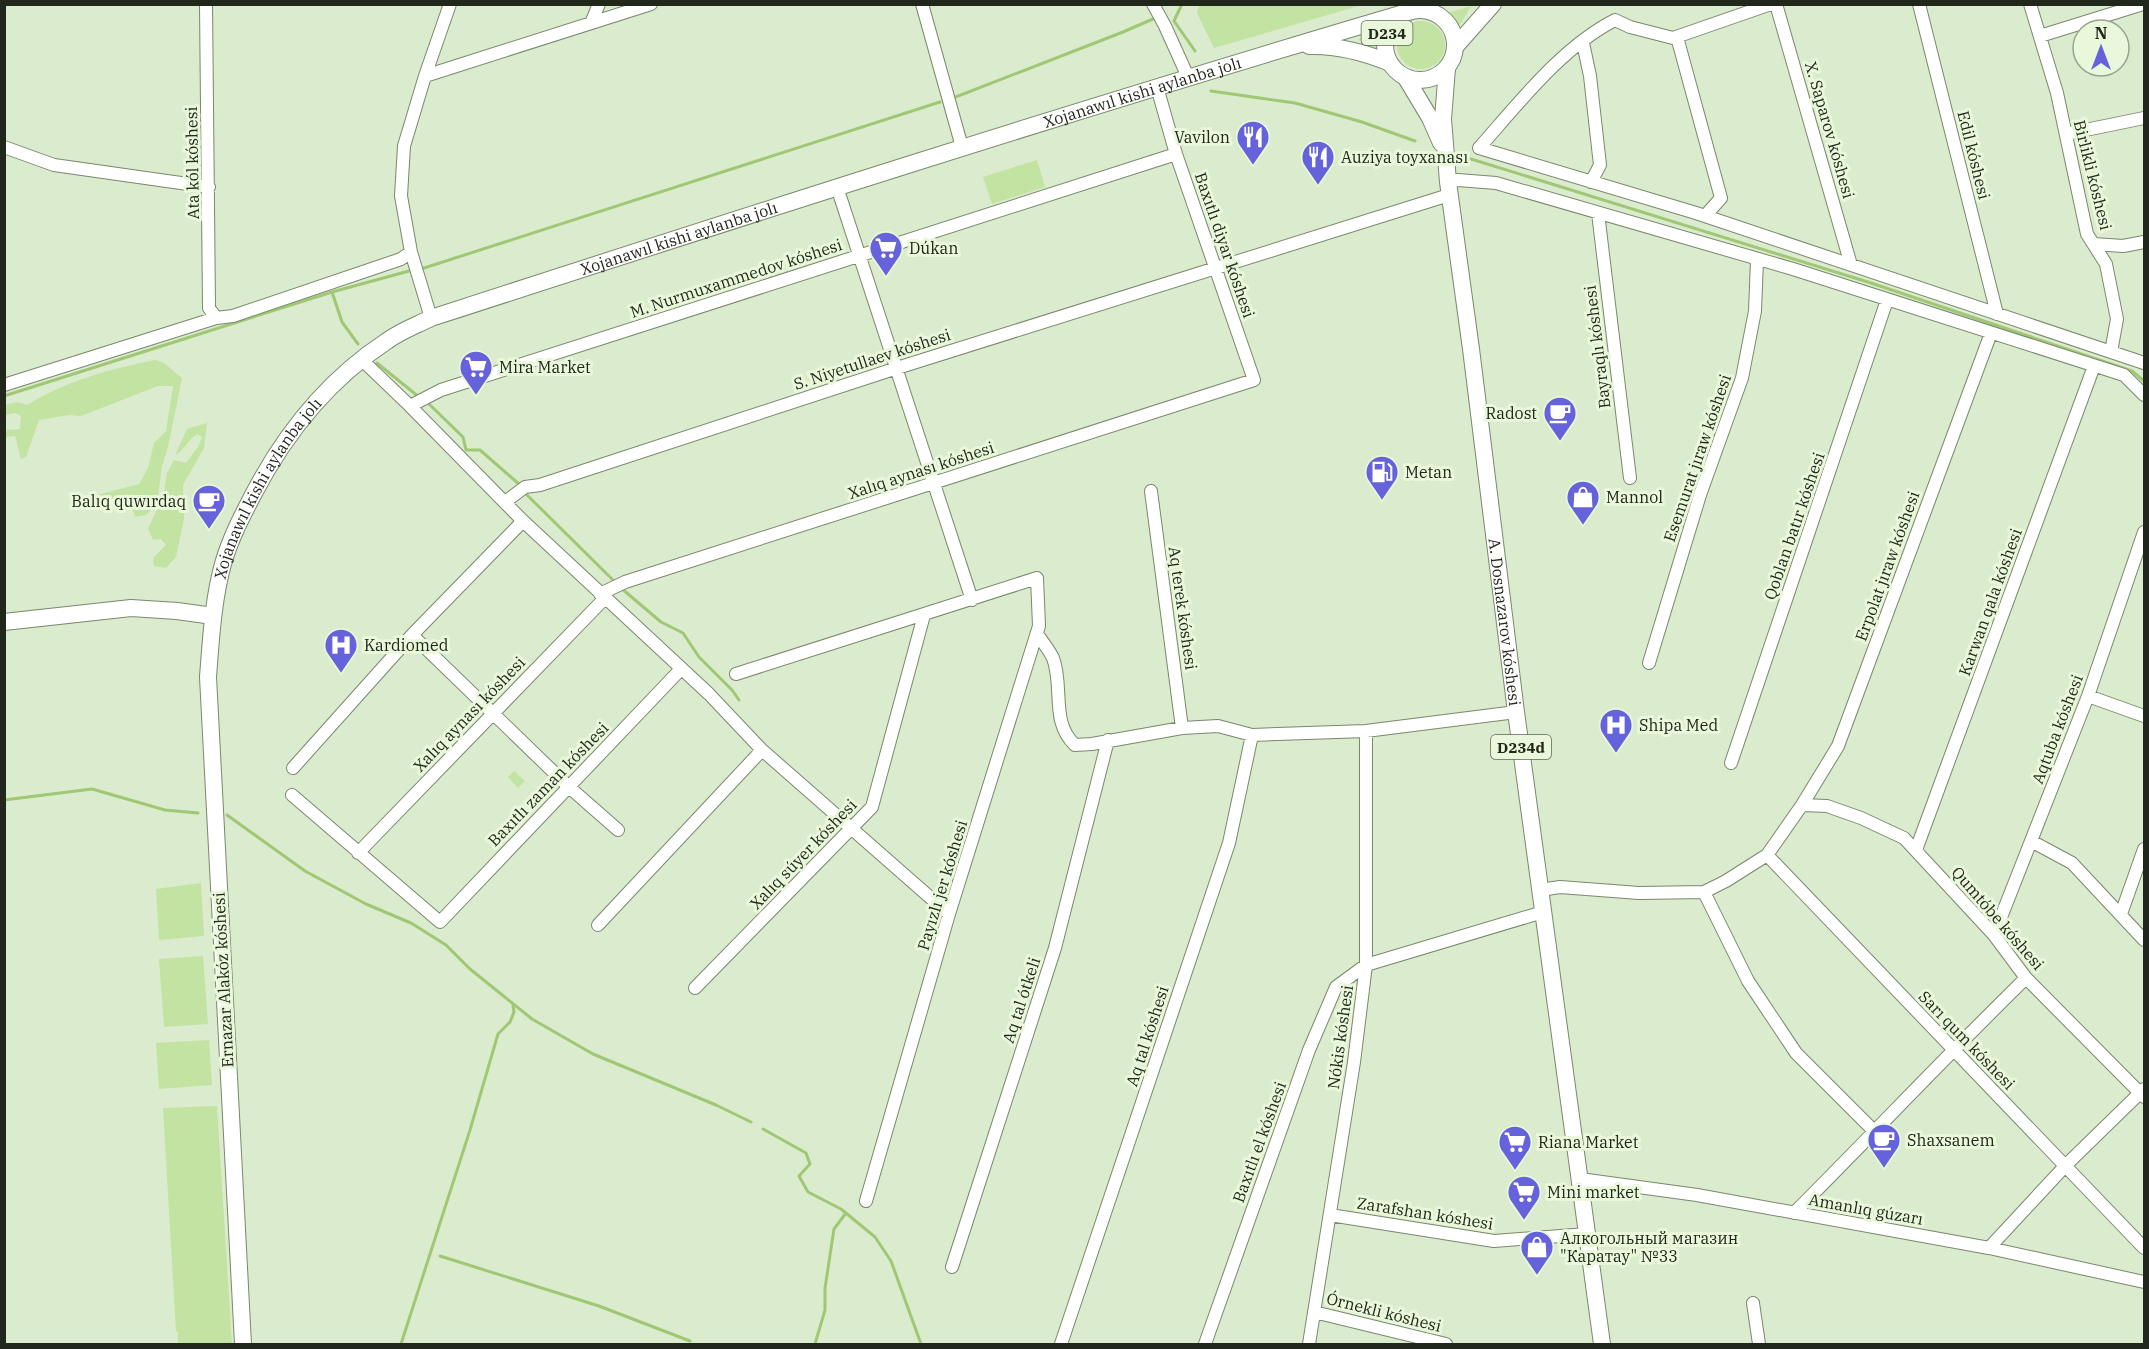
<svg xmlns="http://www.w3.org/2000/svg" width="2149" height="1349" font-family="'IBM Plex Serif',serif">
<style>
.green{fill:#c3e3a3}
.lines{fill:none;stroke-linecap:round;stroke-linejoin:round}
.stream{stroke:#a0c874;stroke-width:3}
.minor-casing{stroke:#7a886d;stroke-width:14}
.major-casing{stroke:#7a886d;stroke-width:18}
.minor{stroke:#fff;stroke-width:12}
.major{stroke:#fff;stroke-width:16}
.labels{text-anchor:middle;dominant-baseline:central;stroke-width:6;stroke-linejoin:round;paint-order:stroke}
.shield{fill:#e9f8da;stroke:#5e6655;stroke-width:1.5}
.shield-label{font-size:15px;font-weight:bold;fill:#22271c}
.street-label{font-size:16px;fill:#22271c;stroke:#e9f8da}
.poi-label{font-size:16px;fill:#22271c;stroke:#e9f8da;text-anchor:start}
</style>
<rect width="100%" height="100%" fill="#dbebcd"/>
<path class="green" d="M 1199,5 L 1199,4 L 1362,5 L 1214,48 L 1197,13 Z
M 1471,6 L 1457,30 L 1451,22 L 1441,15 Z
M1397 45a24 24 0 1 1 48 0a24 24 0 1 1-48 0Z
M 1383,31 L 1379,41 L 1379,51 L 1358,39 Z
M 1037,160 L 1045,187 L 992,204 L 983,177 Z
M 155,360 L 164,363 L 182,378 L 168,447 L 162,466 L 157,504 L 146,515 L 135,517 L 131,503 L 124,496 L 79,506 L 78,500 L 139,484 L 148,468 L 154,443 L 166,431 L 173,386 L 158,386 L 81,416 L 69,415 L 39,420 L 26,457 L 21,459 L 15,436 L 5,437 L 5,430 L 20,429 L 21,416 L 15,413 L 5,415 L 5,405 L 17,402 L 27,405 C 66,381 110,369 155,360 Z
M 207,423 L 204,448 L 183,485 L 184,519 L 176,557 L 166,568 L 154,566 L 153,558 L 166,545 L 161,539 L 153,540 L 148,528 L 163,498 L 167,473 L 174,460 L 186,463 L 198,447 L 202,437 L 197,434 C 187,441 185,450 175,455 L 187,429 Z
M 514,771 L 525,781 L 518,788 L 508,777 Z
M 201,883 L 204,936 L 159,940 L 156,889 Z
M 203,956 L 208,1024 L 164,1027 L 159,959 Z
M 209,1040 L 212,1085 L 159,1089 L 156,1043 Z
M 217,1106 L 232,1344 L 178,1344 L 178,1332 L 176,1331 L 163,1108 Z"/>
<g class="lines">
<path class="stream" d="M 1182,4 L 1174,21 L 1195,51
M 1211,91 L 1295,103 L 1362,122 L 1415,141
M 953,98 L 1123,32 L 1153,19
M 1471,159 L 1871,283 L 2132,371 L 2144,381
M 424,268 L 940,102
M 332,292 L 342,322 L 358,344
M 377,363 L 419,397
M 4,396 L 332,292 L 409,271
M 429,404 L 463,437 L 466,450 L 480,450 L 519,484
M 525,493 L 613,580
M 621,588 L 661,622 L 683,633 L 699,657 L 732,690 L 739,700
M 4,800 L 92,789 L 165,810 L 198,813
M 227,815 L 305,871 L 366,904 L 411,923 L 446,945 L 470,969 L 532,1019 L 593,1054 L 716,1105 L 751,1122
M 763,1129 L 806,1153 L 810,1164 L 799,1176 L 808,1192 L 841,1209 L 875,1237 L 891,1261 L 921,1344
M 440,1256 L 599,1306 L 690,1341
M 401,1344 L 470,1130 L 498,1034 L 510,1022 L 514,1012 L 513,1005
M 815,1344 L 825,1310 L 825,1288 L 834,1229 L 846,1213"/>
<g class="minor-casing">
<path id="minor" d="M 206,4 L 209,308 L 216,318
M 922,4 L 962,147
M 1153,4 L 1165,26 L 1188,77
M 1771,4 L 1673,38 L 1630,27 L 1615,20 C 1562,47 1518,104 1479,148 L 1696,213 L 2144,363
M 1776,4 L 1851,265
M 1919,4 L 1997,314
M 2030,4 L 2057,93 L 2087,234 L 2106,264 L 2117,319 L 2111,352
M 591,23 L 599,4
M 2040,36 L 2143,4
M 1677,37 L 1721,198 L 1705,216
M 1583,43 L 1590,76 L 1600,165 L 1591,182
M 425,76 L 651,4
M 2066,134 L 2144,118
M 4,147 L 54,165 L 209,187
M 1448,182 L 1458,180 L 1496,183 L 1793,269 L 2124,375 L 2144,395
M 837,187 L 972,600
M 1598,213 L 1630,478
M 2094,244 L 2123,246 L 2144,242
M 431,318 L 411,252 L 401,196 L 404,146 L 425,76 L 450,4
M 361,359 L 410,406 L 523,521 L 709,694 L 762,750 L 949,914
M 4,385 L 216,318 L 233,316 L 401,259 L 411,252
M 410,406 L 441,390 L 1176,154
M 1151,491 L 1182,728
M 505,502 L 525,487 L 540,485 L 897,368 L 1449,195
M 600,594 L 625,582 L 1254,380 L 1176,154 L 1157,87
M 1037,634 C 1042,641 1049,650 1053,658 C 1064,687 1050,722 1075,745 L 1092,744 L 1182,728 L 1218,726 L 1252,735 L 1366,731 L 1516,712
M 412,635 L 569,787 L 618,830
M 1649,663 L 1700,495 L 1742,378 L 1755,311 L 1757,260
M 736,674 L 1037,578 L 1039,626 L 949,914 L 866,1201
M 2088,696 L 2144,716
M 1731,763 L 1887,300
M 293,768 L 412,635 L 523,521
M 292,795 L 440,922 L 681,669
M 1802,805 L 1827,806 L 1861,818 L 1904,838 L 1994,935 L 2026,978 L 2144,1097
M 2031,841 L 2072,863 L 2144,940
M 1916,850 L 2094,366
M 358,853 L 605,598
M 1767,855 L 2144,1248
M 1540,890 L 1560,887 L 1639,893 L 1704,892 L 1726,881 L 1767,855 L 1802,805 L 1838,746 L 1991,333
M 1704,892 L 1748,981 L 1796,1053 L 1875,1132
M 2121,914 L 2144,849
M 598,925 L 762,750
M 1994,935 L 2088,696 L 2144,532
M 695,988 L 872,807 L 924,615
M 1580,1179 L 1697,1195 L 1989,1248 L 2144,1282
M 1794,1213 C 1872,1135 1947,1055 2026,978
M 1330,1215 L 1494,1241 L 1587,1234
M 1989,1248 L 2066,1165 L 2144,1089
M 952,1267 L 1055,948 L 1108,740
M 1753,1303 L 1759,1344
M 1314,1312 L 1446,1344
M 1061,1344 L 1229,843 L 1252,735
M 1205,1344 L 1309,1050 L 1336,987 L 1366,965 L 1543,912
M 1309,1344 L 1354,1062 L 1366,965 L 1366,731"/>
</g>
<g class="major-casing">
<g id="major">
<circle cx="1420" cy="45" r="35"/>
<path d="M 1309,46 C 1337,45 1363,52 1388,62"/>
<path d="M 1455,47 L 1493,4"/>
<path id="s1" d="M 1447,68 L 1443,119 L 1448,182 L 1471,349 L 1516,712 L 1602,1344"/>
<path d="M 1406,78 L 1430,118 L 1441,143"/>
<path d="M 4,622 L 131,608 L 177,611 L 213,616"/>
<path id="s2" d="M 243,1344 L 208,677 C 211,639 213,600 223,564 C 230,539 242,516 254,493 C 286,432 329,379 387,341 C 400,331 417,325 431,318 C 755,213 1078,109 1404,13"/>
</g>
</g>
<use href="#minor" class="minor"/>
<use href="#major" class="major"/>
</g>
<defs>
<g id="restaurant-pin" transform="scale(1.725)"><path d="M0 17L-7.5 6A9.5 9.5 0 1 1 7.5 6Z" fill="#6562db" stroke="#e9f8da"/><path d="M-5-6h1v4h1v-4h1v4h1v-4h1v5L-1.5 .5V6h-2V.5L-5-1ZM5-6V6H3V1.5H1.5Q1.5-4 5-6Z" fill="#fff"/></g>
<g id="supermarket-pin" transform="scale(1.725)"><path d="M0 17L-7.5 6A9.5 9.5 0 1 1 7.5 6Z" fill="#6562db" stroke="#e9f8da"/><path d="M-6-5.5h2.5l.6 2H6L4.5 2H-2.5L-4.4-4H-6ZM-1.5 3.2a1.3 1.3 0 1 0 .1 0ZM3 3.2a1.3 1.3 0 1 0 .1 0Z" fill="#fff"/></g>
<g id="cafe-pin" transform="scale(1.725)"><path d="M0 17L-7.5 6A9.5 9.5 0 1 1 7.5 6Z" fill="#6562db" stroke="#e9f8da"/><path d="M-5.5-4.5H6V0H3Q3 3.5 0 3.5H-2.5Q-5.5 3.5-5.5 0ZM3-3.2v2h1.7v-2ZM-6 4.5H4V6H-6Z" fill="#fff"/></g>
<g id="fuel-pin" transform="scale(1.725)"><path d="M0 17L-7.5 6A9.5 9.5 0 1 1 7.5 6Z" fill="#6562db" stroke="#e9f8da"/><path d="M-5.5-6h7V0h2V4h1.3V-2.5L3-4.5l.8-.8L6-3V5H2.5V1h-1V6h-7ZM-4.2-4.7v3.2H.2V-4.7Z" fill="#fff"/></g>
<g id="shop-pin" transform="scale(1.725)"><path d="M0 17L-7.5 6A9.5 9.5 0 1 1 7.5 6Z" fill="#6562db" stroke="#e9f8da"/><path d="M-5-2.5h2.3a2.7 3.5 0 0 1 5.4 0H5L5.5 6h-11ZM-1.5-2.5h3a1.5 2.3 0 0 0-3 0Z" fill="#fff"/></g>
<g id="hospital-pin" transform="scale(1.725)"><path d="M0 17L-7.5 6A9.5 9.5 0 1 1 7.5 6Z" fill="#6562db" stroke="#e9f8da"/><path d="M-5-5h3v3.5h4V-5h3V5h-3V1.5h-4V5h-3Z" fill="#fff"/></g>
</defs>
<g fill-rule="evenodd">
<use href="#restaurant-pin" x="1253" y="137"/>
<use href="#restaurant-pin" x="1318" y="157"/>
<use href="#supermarket-pin" x="886" y="248"/>
<use href="#supermarket-pin" x="476" y="367"/>
<use href="#cafe-pin" x="1560" y="413"/>
<use href="#fuel-pin" x="1382" y="472"/>
<use href="#shop-pin" x="1583" y="497"/>
<use href="#cafe-pin" x="209" y="501"/>
<use href="#hospital-pin" x="341" y="645"/>
<use href="#hospital-pin" x="1616" y="725"/>
<use href="#cafe-pin" x="1884" y="1140"/>
<use href="#supermarket-pin" x="1515" y="1142"/>
<use href="#supermarket-pin" x="1524" y="1192"/>
<use href="#shop-pin" x="1537" y="1247"/>
</g>
<g class="labels">
<g class="shield">
<rect x="1361.5" y="21" width="51" height="24" rx="4.5"/>
<rect x="1491" y="735" width="60" height="24" rx="4.5"/>
</g>
<g class="shield-label">
<text x="1387" y="33">D234</text>
<text x="1521" y="747">D234d</text>
</g>
<g class="street-label">
<text stroke="none"><textPath href="#s2" startOffset="1860">Xojanawıl kishi aylanba jolı</textPath></text>
<text transform="translate(1830 130) rotate(74)">X. Saparov kóshesi</text>
<text transform="translate(1974 155) rotate(76)">Edil kóshesi</text>
<text transform="translate(192 163) rotate(-91)">Ata kól kóshesi</text>
<text transform="translate(2093 175) rotate(76)">Birlikli kóshesi</text>
<text stroke="none"><textPath href="#s2" startOffset="1374">Xojanawıl kishi aylanba jolı</textPath></text>
<text transform="translate(1225 245) rotate(71)">Baxıtlı diyar kóshesi</text>
<text transform="translate(736 278) rotate(-18)">M. Nurmuxammedov kóshesi</text>
<text transform="translate(1597 347) rotate(-97)">Bayraqlı kóshesi</text>
<text transform="translate(872 359) rotate(-18)">S. Niyetullaev kóshesi</text>
<text transform="translate(1697 458) rotate(-71)">Esemurat jıraw kóshesi</text>
<text transform="translate(921 470) rotate(-18)">Xalıq aynası kóshesi</text>
<text stroke="none"><textPath href="#s2" startOffset="870">Xojanawıl kishi aylanba jolı</textPath></text>
<text transform="translate(1794 526) rotate(-71)">Qoblan batır kóshesi</text>
<text transform="translate(1887 566) rotate(-70)">Erpolat jıraw kóshesi</text>
<text transform="translate(1990 602) rotate(-70)">Karwan qala kóshesi</text>
<text transform="translate(1183 608) rotate(82)">Aq terek kóshesi</text>
<text stroke="none"><textPath href="#s1" startOffset="558">A. Dosnazarov kóshesi</textPath></text>
<text transform="translate(469 714) rotate(-46)">Xalıq aynası kóshesi</text>
<text transform="translate(2057 729) rotate(-69)">Aqtuba kóshesi</text>
<text transform="translate(548 784) rotate(-46)">Baxıtlı zaman kóshesi</text>
<text transform="translate(803 854) rotate(-46)">Xalıq súyer kóshesi</text>
<text transform="translate(942 885) rotate(-73)">Payızlı jer kóshesi</text>
<text transform="translate(1998 918) rotate(49)">Qumtóbe kóshesi</text>
<text transform="translate(223 980) rotate(-93)">Ernazar Alakóz kóshesi</text>
<text transform="translate(1021 1000) rotate(-72)">Aq tal ótkeli</text>
<text transform="translate(1147 1036) rotate(-72)">Aq tal kóshesi</text>
<text transform="translate(1340 1037) rotate(-82)">Nókis kóshesi</text>
<text transform="translate(1967 1040) rotate(46)">Sarı qum kóshesi</text>
<text transform="translate(1259 1142) rotate(-70)">Baxıtlı el kóshesi</text>
<text transform="translate(1866 1209) rotate(10)">Amanlıq gúzarı</text>
<text transform="translate(1425 1213) rotate(9)">Zarafshan kóshesi</text>
<text transform="translate(1384 1312) rotate(14)">Órnekli kóshesi</text>
</g>
<g class="poi-label">
<text x="1230" y="137" text-anchor="end">Vavilon</text>
<text x="1341" y="157">Auziya toyxanası</text>
<text x="909" y="248">Dúkan</text>
<text x="499" y="367">Mira Market</text>
<text x="1537" y="413" text-anchor="end">Radost</text>
<text x="1405" y="472">Metan</text>
<text x="1606" y="497">Mannol</text>
<text x="186" y="501" text-anchor="end">Balıq quwırdaq</text>
<text x="364" y="645">Kardiomed</text>
<text x="1639" y="725">Shipa Med</text>
<text x="1907" y="1140">Shaxsanem</text>
<text x="1538" y="1142">Riana Market</text>
<text x="1547" y="1192">Mini market</text>
<text x="1560" y="1238">Алкогольный магазин<tspan x="1560" dy="18">"Каратау" №33</tspan></text>
</g>
</g>
<rect width="2149" height="1349" fill="none" stroke="#22271c" stroke-width="12"/>
<g transform="translate(2101 48)"><circle r="28" fill="#e9f8da" stroke="#99a48e" stroke-width="1.5"/>
<path d="M0-4.5L10 22L0 15L-10 22Z" fill="#6562db"/>
<text y="-9" font-size="16" font-weight="bold" text-anchor="middle" fill="#22271c">N</text>
</g>
</svg>
